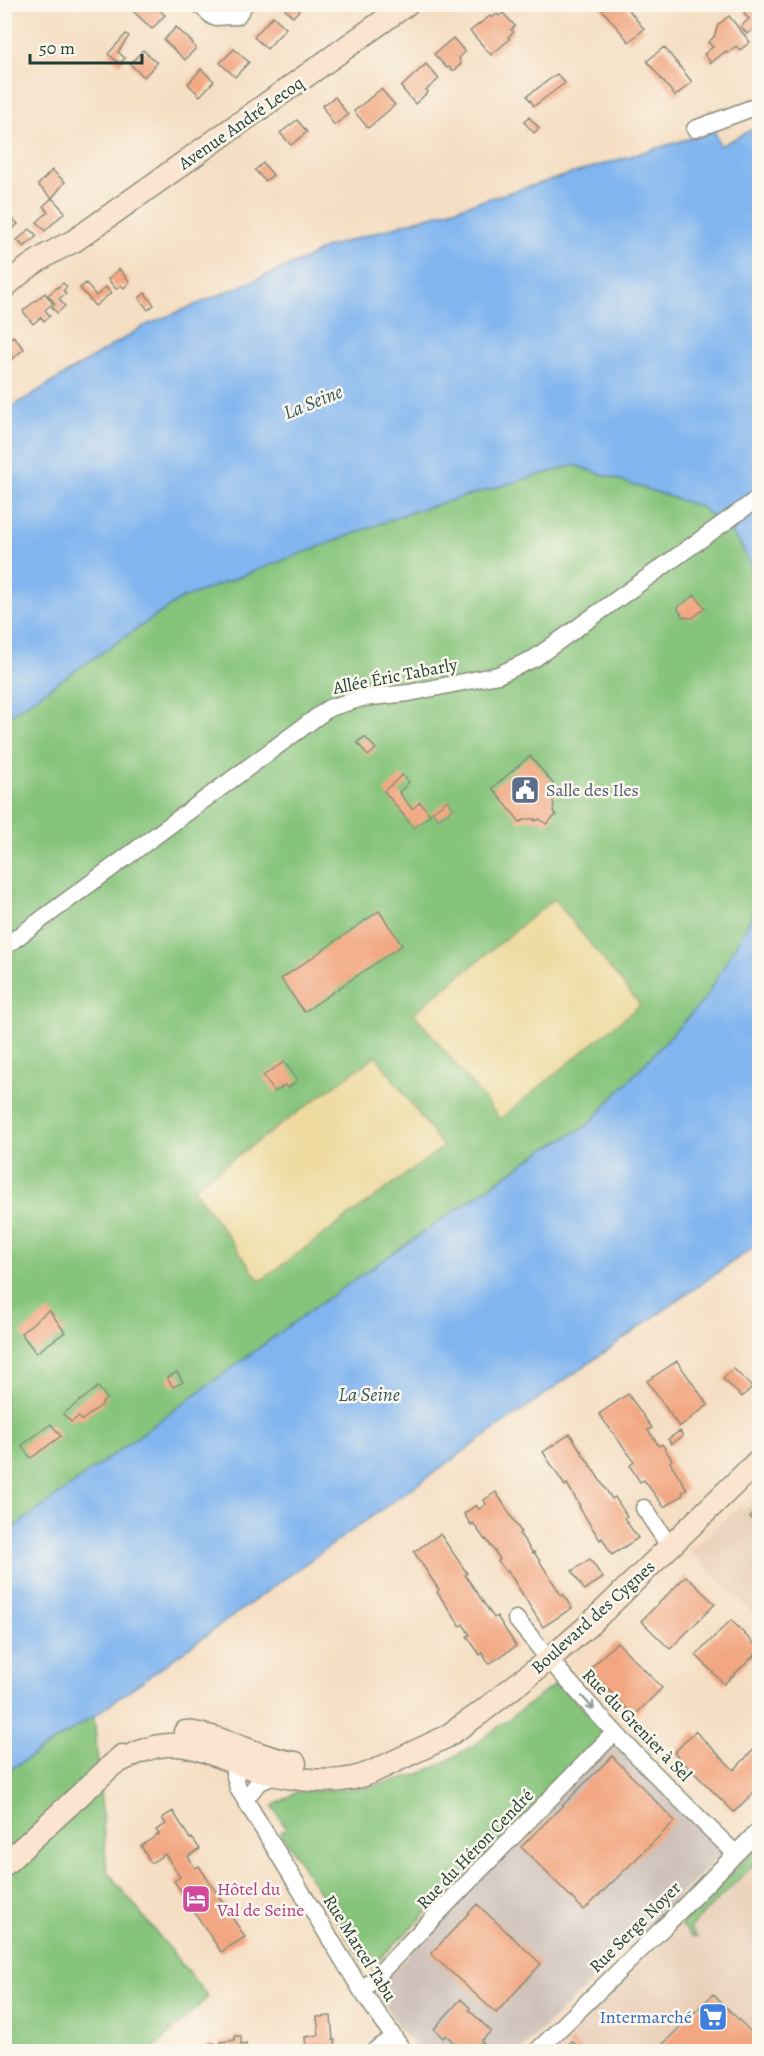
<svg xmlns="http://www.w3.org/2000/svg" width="764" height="2056" font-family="Alegreya,serif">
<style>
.built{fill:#e9cfb8}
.industrial{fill:#cec1ba}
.green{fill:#86c47b;stroke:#528058;stroke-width:1.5}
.sand{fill:#eeda9e;stroke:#868c69;stroke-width:1.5}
.water{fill:#81b5ef;stroke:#507992;stroke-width:1.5}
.building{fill:#f2a782}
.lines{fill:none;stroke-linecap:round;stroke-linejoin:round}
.street-casing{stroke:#8a8e7c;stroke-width:19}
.secondary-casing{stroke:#8a8e7c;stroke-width:25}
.street{stroke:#fff;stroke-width:16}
.secondary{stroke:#fce5d0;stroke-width:22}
.oneway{stroke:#8f9e9a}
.labels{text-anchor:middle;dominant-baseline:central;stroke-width:5;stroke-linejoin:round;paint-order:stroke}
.street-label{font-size:18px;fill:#1f3d34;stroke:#fbf7ec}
.service-label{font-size:18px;fill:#4e5e75;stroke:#fbf7ec;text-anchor:start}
.hotel-label{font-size:18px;fill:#b23c85;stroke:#fbf7ec;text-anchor:start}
.shop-label{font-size:18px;fill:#366cbe;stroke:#fbf7ec;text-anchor:end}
.water-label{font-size:20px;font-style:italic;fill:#385b63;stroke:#fbf7ec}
</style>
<rect width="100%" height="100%" fill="#fbf7ec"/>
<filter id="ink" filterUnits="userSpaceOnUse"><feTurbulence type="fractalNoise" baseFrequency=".0167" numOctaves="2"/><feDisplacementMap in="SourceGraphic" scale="12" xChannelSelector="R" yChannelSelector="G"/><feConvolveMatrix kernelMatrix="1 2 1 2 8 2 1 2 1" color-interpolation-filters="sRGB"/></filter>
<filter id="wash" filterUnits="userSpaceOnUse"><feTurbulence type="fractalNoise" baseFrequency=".008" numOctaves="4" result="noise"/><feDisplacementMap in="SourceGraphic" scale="24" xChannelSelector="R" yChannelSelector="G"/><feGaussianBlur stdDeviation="1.35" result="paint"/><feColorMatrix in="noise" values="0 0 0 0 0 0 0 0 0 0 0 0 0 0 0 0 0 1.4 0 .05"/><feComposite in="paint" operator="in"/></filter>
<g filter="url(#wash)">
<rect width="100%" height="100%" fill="#f5dec3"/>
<path class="built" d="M 759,1495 L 759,1620 L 690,1551 L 740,1506 L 744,1510 Z
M 759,1840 L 759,2051 L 549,2052 L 582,2015 Z"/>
<path class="industrial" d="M 609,1739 L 725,1851 L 520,2051 L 420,2051 L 400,2030 L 376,1990 Z"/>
<path class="green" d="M 574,465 L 701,507 L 730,532 L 741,545 L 760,583 L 759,904 L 754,916 L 705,999 L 586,1127 L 543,1150 L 308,1312 L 5,1534 L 5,718 L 181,599 L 408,513 Z
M 556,1684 L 572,1697 L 609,1736 L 368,1970 L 281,1832 L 286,1829 L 273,1806 L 296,1792 L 365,1788 L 420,1774 L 445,1762 L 474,1745 Z
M 94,1716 L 107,1871 L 208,1997 L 153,2049 L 154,2051 L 5,2052 L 5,1773 Z
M 759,1846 L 759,1859 L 689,1928 L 697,1937 L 691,1936 L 681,1925 Z"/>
<path class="sand" d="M 554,899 L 640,1005 L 500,1119 L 414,1013 Z
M 376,1056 L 443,1147 L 260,1281 L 193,1188 Z"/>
<path class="water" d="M 759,126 L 760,372 L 757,384 L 760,388 L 759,583 L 741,545 L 730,532 L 701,507 L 574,465 L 408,513 L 181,599 L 5,718 L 5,411 L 144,326 L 303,260 L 324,248 L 704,134 L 713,127 L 720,146 Z
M 759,904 L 759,1243 L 323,1551 L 94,1716 L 5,1773 L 5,1534 L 308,1312 L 543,1150 L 586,1127 L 705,999 Z"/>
<g id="blocks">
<path class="building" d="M 280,4 L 305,4 L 293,17 Z
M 600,4 L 624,4 L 644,29 L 629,42 L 599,6 Z
M 134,5 L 153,5 L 165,15 L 152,29 L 130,8 Z
M 751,7 L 759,18 L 759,31 L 756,27 L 747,34 L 741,26 L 749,19 L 744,13 Z
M 503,13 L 515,26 L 511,30 L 514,32 L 508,37 L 510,39 L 491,55 L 470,31 L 490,16 L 492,18 L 497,14 L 499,16 Z
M 273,16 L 286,28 L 267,49 L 254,37 Z
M 729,16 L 750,42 L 740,50 L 736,46 L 727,53 L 726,51 L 711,63 L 704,54 L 713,47 L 708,42 L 714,37 L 718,25 Z
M 176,27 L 193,43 L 192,44 L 196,48 L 185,60 L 164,40 Z
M 126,34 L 129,36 L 118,52 L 125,58 L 120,64 L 108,54 Z
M 453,38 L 465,52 L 459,58 L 461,64 L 455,70 L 452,70 L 449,67 L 447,68 L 434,54 Z
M 664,47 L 692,82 L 675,96 L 647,61 Z
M 234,49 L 249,62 L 235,77 L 220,63 Z
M 143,50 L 157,63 L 144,77 L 130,64 Z
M 426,64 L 439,79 L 426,90 L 428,92 L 415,104 L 401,87 Z
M 201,69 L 214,81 L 200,96 L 188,84 Z
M 557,74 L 565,83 L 534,106 L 527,96 Z
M 381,89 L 395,105 L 368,128 L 354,111 Z
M 335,97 L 348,115 L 334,125 L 322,106 Z
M 529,117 L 539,128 L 534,133 L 524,122 Z
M 297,120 L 307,132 L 291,145 L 280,133 Z
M 263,163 L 273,175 L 265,181 L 255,170 Z
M 52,170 L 65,182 L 52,198 L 65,212 L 45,231 L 37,222 L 48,212 L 43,206 L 52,198 L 38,185 Z
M 4,210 L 18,224 L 4,237 Z
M 30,229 L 37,236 L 24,247 L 17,240 Z
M 119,269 L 130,282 L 124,288 L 121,285 L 116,289 L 108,279 Z
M 63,283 L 67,287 L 63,291 L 66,294 L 59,299 L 65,306 L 57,313 L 52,307 L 55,304 L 48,295 Z
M 86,283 L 96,296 L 106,287 L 111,293 L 95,306 L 80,288 Z
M 45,293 L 52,302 L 52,304 L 45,310 L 50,316 L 44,321 L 41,317 L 33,324 L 23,311 Z
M 145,293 L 154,305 L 148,310 L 139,298 Z
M 13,336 L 24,349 L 11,360 L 4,351 L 4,344 Z
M 695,595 L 705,608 L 693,618 L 683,617 L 678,609 L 679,606 Z
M 365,737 L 376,749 L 368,756 L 357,742 Z
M 530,756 L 559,791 L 552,799 L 554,804 L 553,811 L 556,815 L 546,824 L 540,819 L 535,821 L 535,819 L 526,819 L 520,822 L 492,788 Z
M 402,775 L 409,782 L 399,792 L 412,809 L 420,802 L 430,815 L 414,828 L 384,791 Z
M 448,800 L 453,809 L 438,819 L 432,812 Z
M 379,911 L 402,945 L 304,1012 L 281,979 Z
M 284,1062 L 298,1080 L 288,1088 L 285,1085 L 275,1092 L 263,1076 Z
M 49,1310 L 65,1332 L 36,1353 L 21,1333 Z
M 677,1361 L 708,1405 L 679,1427 L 647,1381 Z
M 733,1368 L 752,1387 L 742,1397 L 723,1379 Z
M 177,1372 L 183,1382 L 173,1387 L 167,1378 Z
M 98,1387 L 107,1398 L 102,1403 L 103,1404 L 82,1420 L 78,1417 L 71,1422 L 63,1414 Z
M 628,1394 L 652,1428 L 648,1430 L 659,1446 L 662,1444 L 672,1460 L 670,1462 L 687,1489 L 682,1493 L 683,1495 L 664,1507 L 644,1480 L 640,1482 L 630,1466 L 634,1461 L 599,1414 Z
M 51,1424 L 61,1436 L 31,1458 L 21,1446 Z
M 680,1431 L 683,1436 L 671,1444 L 668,1439 Z
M 570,1434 L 612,1499 L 615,1497 L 627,1516 L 624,1518 L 638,1538 L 612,1555 L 602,1538 L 600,1540 L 579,1507 L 580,1506 L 567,1484 L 565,1486 L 543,1452 Z
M 496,1492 L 521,1532 L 519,1533 L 533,1553 L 534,1552 L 561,1595 L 563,1594 L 572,1608 L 543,1627 L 508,1571 L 506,1572 L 498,1561 L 500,1559 L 486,1539 L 485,1540 L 473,1523 L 471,1525 L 464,1514 L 476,1505 L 479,1509 L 486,1504 L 484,1500 Z
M 759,1508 L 759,1526 L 750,1517 Z
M 440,1534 L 467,1573 L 465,1575 L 494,1618 L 497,1616 L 516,1646 L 489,1664 L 482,1653 L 480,1655 L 467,1636 L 470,1635 L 463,1624 L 460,1626 L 437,1592 L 439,1590 L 414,1552 Z
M 590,1559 L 603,1578 L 584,1590 L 572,1571 Z
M 686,1576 L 715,1604 L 670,1649 L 641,1621 Z
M 731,1620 L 760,1650 L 724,1684 L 696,1655 Z
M 617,1642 L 662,1688 L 634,1716 L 589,1670 Z
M 695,1731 L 734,1770 L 759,1744 L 759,1787 L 734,1812 L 674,1753 Z
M 612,1756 L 675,1821 L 584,1910 L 521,1847 Z
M 173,1811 L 190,1839 L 192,1838 L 200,1849 L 188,1856 L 195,1868 L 199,1866 L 245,1937 L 221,1952 L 174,1881 L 180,1877 L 165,1854 L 151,1863 L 141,1846 L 159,1834 L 156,1830 L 166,1824 L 162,1818 Z
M 477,1904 L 541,1964 L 496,2013 L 431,1954 Z
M 713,1994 L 759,2040 L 759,2052 L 655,2052 Z
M 461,1999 L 470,2008 L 469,2010 L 491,2031 L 481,2041 L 484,2044 L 480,2049 L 477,2047 L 472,2052 L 463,2052 L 446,2035 L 443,2038 L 434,2029 Z
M 331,2016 L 333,2040 L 335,2040 L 335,2046 L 320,2048 L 321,2052 L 295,2052 L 306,2049 L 305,2037 L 319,2035 L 317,2017 Z
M 235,2036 L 241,2036 L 241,2045 L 246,2044 L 246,2052 L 201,2052 L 200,2048 L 208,2047 L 208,2044 L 214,2043 L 214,2047 L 221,2046 L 221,2042 L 235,2040 Z
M 572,2041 L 583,2052 L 574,2052 L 568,2045 Z"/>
</g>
</g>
<g filter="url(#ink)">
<use href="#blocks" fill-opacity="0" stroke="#8a8e7c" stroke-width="1.5"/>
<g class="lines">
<g class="street-casing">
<path id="street" d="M 199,4 L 213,17 L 237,16 L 245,4
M 695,129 L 760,105
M 4,947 L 329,708 L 362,698 L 409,693 L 498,675 L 535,658 L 760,497
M 644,1508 L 670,1547
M 516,1619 C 583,1703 658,1779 735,1853
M 238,1754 L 234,1772 L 238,1788 L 362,1991 L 404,2052
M 247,1797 L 258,1783 L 276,1775
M 362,1991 L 614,1733
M 373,2052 L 393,2037
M 536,2052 L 667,1924 L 760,1829"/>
</g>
<g class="secondary-casing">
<path id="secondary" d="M 4,288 C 25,267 48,253 74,241 L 407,4
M 185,1732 C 223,1735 257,1758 295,1763
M 112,1765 C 130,1756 148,1746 168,1745 C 191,1743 213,1755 234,1762 C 273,1777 333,1790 372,1772 L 446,1737 L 479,1714 L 548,1660 L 590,1624 L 760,1459
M 4,1865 L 122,1756"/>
</g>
<use href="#street" class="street"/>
<use href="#secondary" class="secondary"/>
</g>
<defs><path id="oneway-shaft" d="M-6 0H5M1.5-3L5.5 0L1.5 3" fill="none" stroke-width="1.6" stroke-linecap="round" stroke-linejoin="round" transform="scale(1.5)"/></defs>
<use class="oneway" href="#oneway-shaft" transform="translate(588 1703) rotate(48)"/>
</g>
<defs>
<g id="civic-square" transform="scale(1.5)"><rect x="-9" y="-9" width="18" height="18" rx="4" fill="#5c6f8a" stroke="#fbf7ec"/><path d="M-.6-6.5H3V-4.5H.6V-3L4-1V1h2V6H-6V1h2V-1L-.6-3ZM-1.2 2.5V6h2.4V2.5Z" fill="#fff"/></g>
<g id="hotel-square" transform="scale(1.5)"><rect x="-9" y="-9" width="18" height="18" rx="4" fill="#d1479c" stroke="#fbf7ec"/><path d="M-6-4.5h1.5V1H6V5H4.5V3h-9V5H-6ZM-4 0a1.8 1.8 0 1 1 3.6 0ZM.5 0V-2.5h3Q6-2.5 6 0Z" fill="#fff"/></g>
<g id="supermarket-square" transform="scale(1.5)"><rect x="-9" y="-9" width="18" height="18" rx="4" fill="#3f7fe0" stroke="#fbf7ec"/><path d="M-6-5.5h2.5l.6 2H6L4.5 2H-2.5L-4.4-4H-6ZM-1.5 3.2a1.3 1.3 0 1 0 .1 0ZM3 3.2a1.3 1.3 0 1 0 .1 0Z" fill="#fff"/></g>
</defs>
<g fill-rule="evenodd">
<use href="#civic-square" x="525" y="790"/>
<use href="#hotel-square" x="196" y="1899"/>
<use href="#supermarket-square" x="713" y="2017"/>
</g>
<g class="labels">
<g class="street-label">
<text transform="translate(241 123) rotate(-35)">Avenue André Lecoq</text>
<text transform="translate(395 676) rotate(-11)">Allée Éric Tabarly</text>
<text transform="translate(593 1617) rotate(-42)">Boulevard des Cygnes</text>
<text transform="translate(637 1725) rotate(46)">Rue du Grenier à Sel</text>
<text transform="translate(475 1849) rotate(-46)">Rue du Héron Cendré</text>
<text transform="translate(635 1927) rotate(-45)">Rue Serge Noyer</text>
<text transform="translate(360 1948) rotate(58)">Rue Marcel Tabu</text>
</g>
<g class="service-label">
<text x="546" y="790">Salle des Iles</text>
</g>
<g class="hotel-label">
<text x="217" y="1889">Hôtel du<tspan x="217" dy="21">Val de Seine</tspan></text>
</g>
<g class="shop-label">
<text x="692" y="2017">Intermarché</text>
</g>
<g class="water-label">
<text transform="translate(313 402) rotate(-22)">La Seine</text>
<text x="369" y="1394">La Seine</text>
</g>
</g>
<rect width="764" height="2056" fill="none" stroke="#fbf7ec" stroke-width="24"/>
<path d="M30 54v9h112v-9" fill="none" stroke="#1f3d34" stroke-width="3"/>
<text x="39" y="54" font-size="18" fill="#1f3d34" stroke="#fbf7ec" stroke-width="4.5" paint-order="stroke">50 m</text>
</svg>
